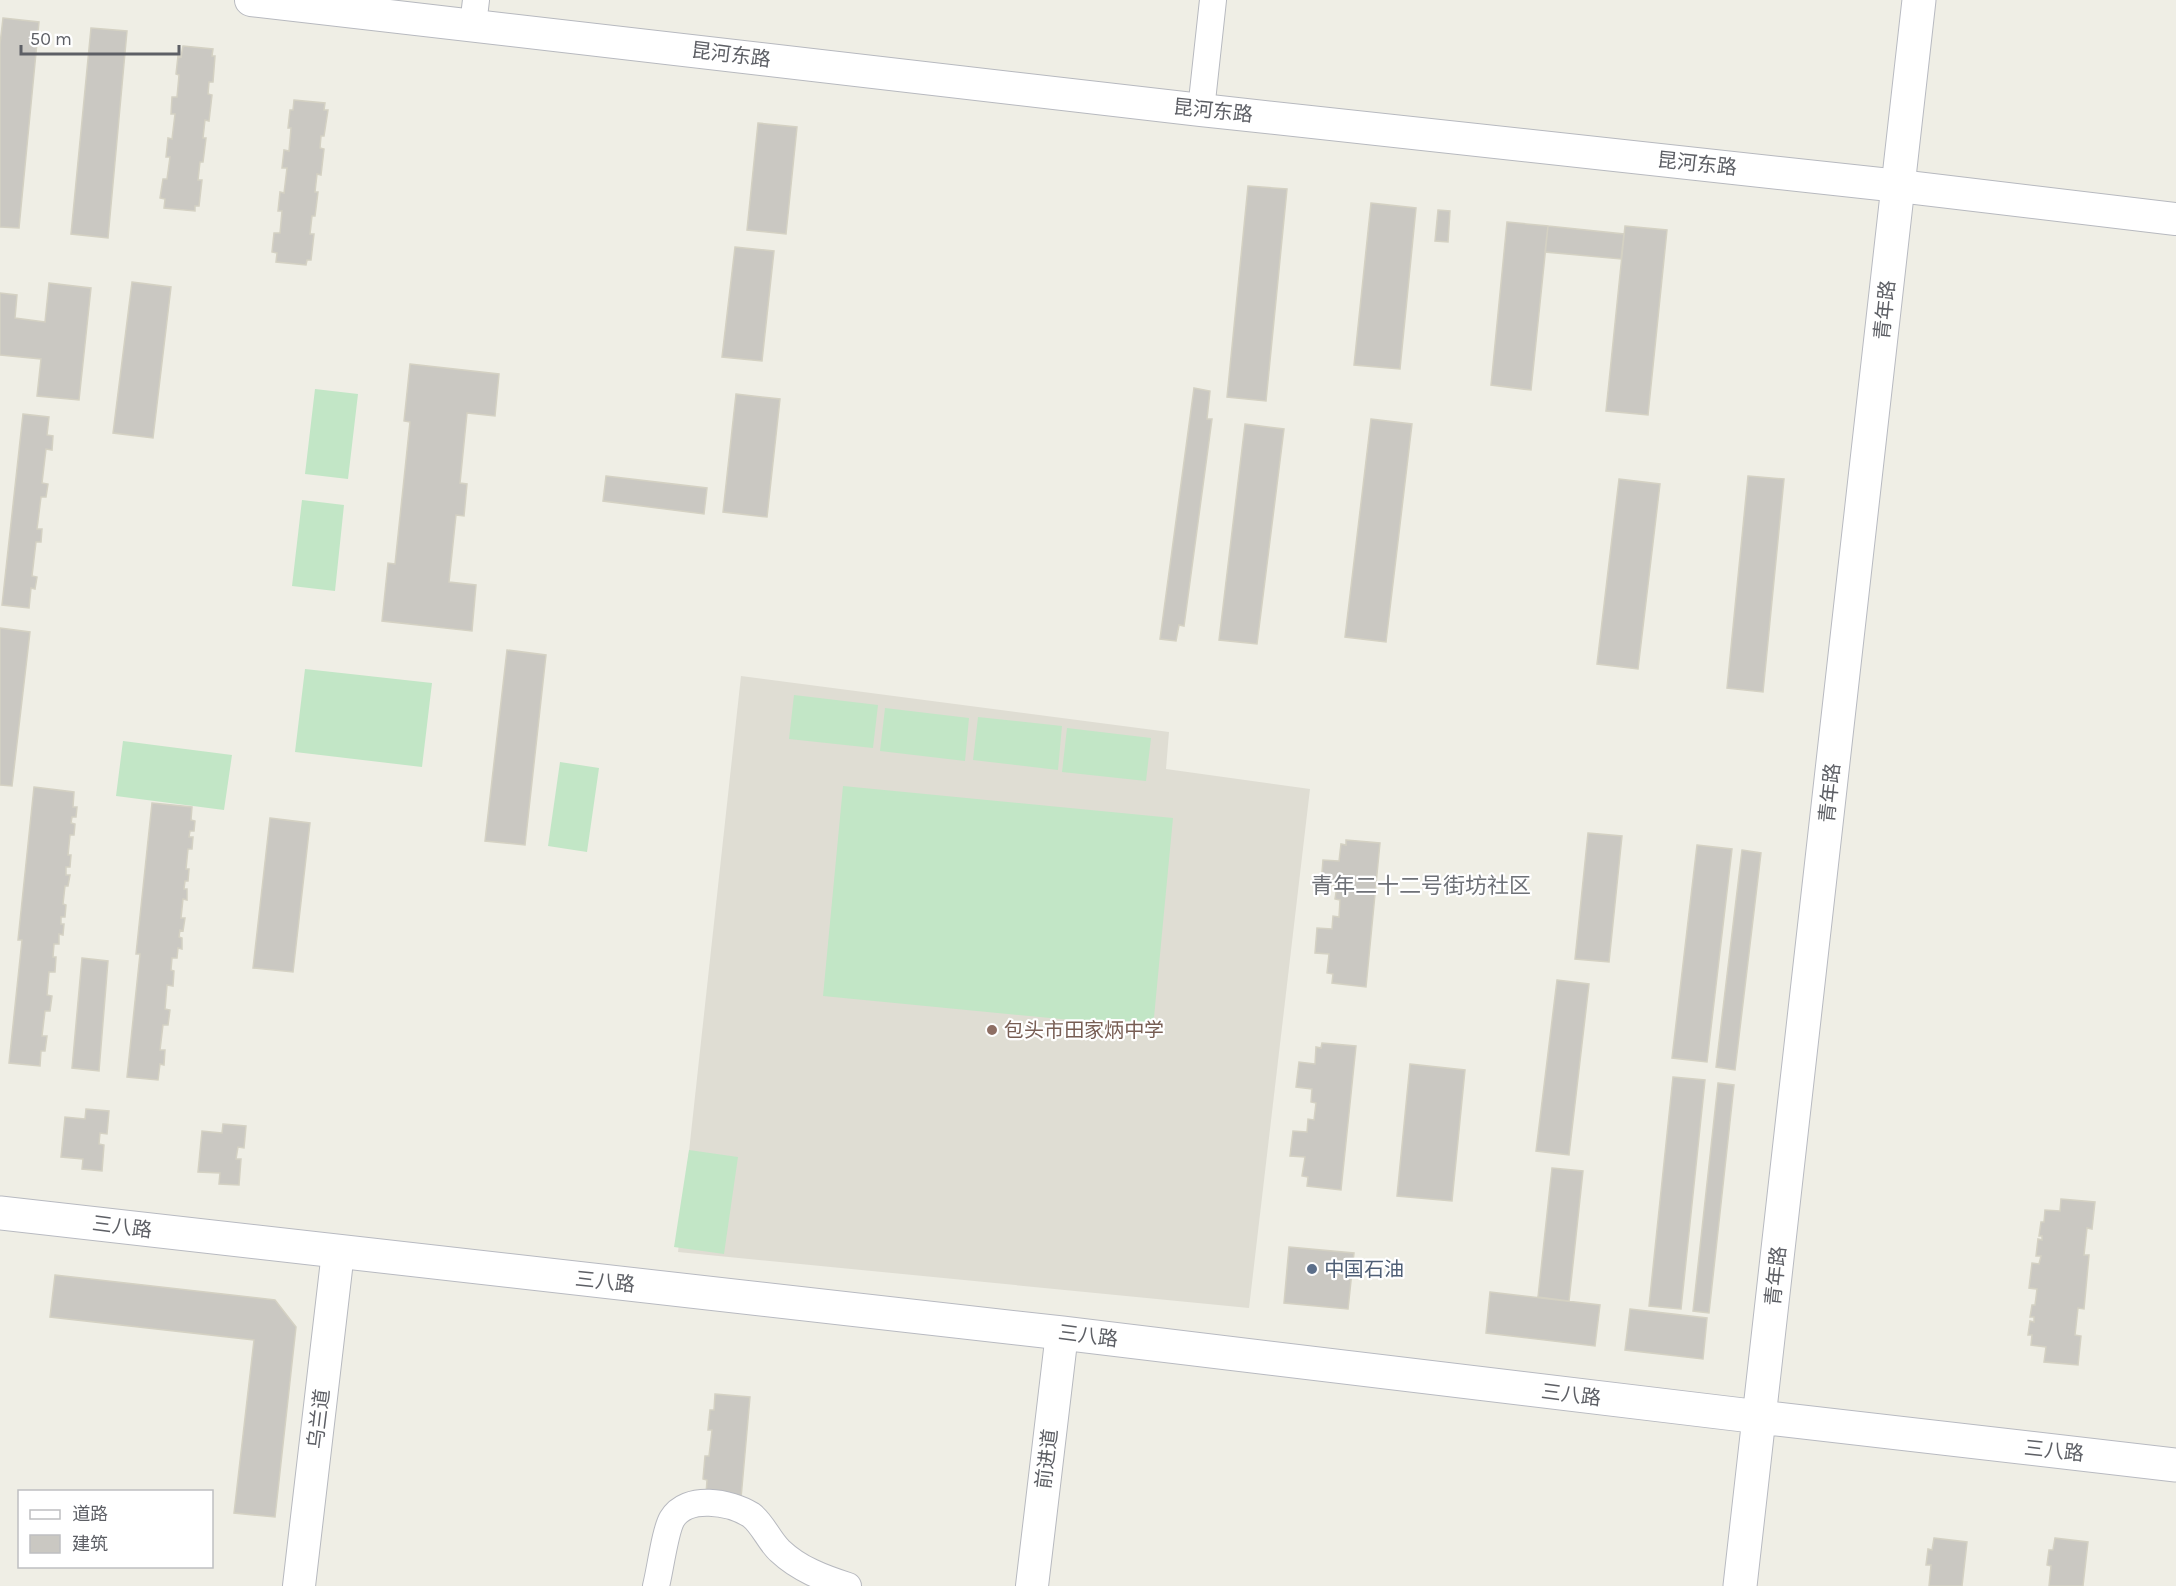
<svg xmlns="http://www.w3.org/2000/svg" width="2176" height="1586" font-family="Karla,'Noto Sans SC',sans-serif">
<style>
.education{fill:#dfddd3}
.grass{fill:#c2e6c6}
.building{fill:#cac8c2;stroke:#d4d1c3;stroke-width:1.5}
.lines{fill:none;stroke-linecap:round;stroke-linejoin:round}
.minor-casing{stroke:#b7b9bf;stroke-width:28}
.tertiary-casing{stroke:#b7b9bf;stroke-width:34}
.secondary-casing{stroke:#b8bac1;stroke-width:35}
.minor{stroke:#fff;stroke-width:26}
.tertiary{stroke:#fff;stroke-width:32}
.secondary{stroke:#fff;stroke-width:33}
.education-dot{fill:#8d6e63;stroke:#fff;stroke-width:2}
.service-dot{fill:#5c6f8a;stroke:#fff;stroke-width:2}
.labels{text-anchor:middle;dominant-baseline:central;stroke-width:4.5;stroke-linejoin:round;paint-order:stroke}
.street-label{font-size:20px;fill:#5d5f65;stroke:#fff}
.education-label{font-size:20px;fill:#785e54;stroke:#fff;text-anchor:start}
.service-label{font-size:20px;fill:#4e5e75;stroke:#fff;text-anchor:start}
.quarter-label{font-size:22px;fill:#6e7177;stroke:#fff}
</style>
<rect width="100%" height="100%" fill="#efeee5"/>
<path class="education" d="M 741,676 L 1169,732 L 1166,769 L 1310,789 L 1249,1308 L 678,1252 Z"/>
<path class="grass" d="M 315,389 L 358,394 L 348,479 L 305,474 Z
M 302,500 L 344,505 L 335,591 L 292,586 Z
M 305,669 L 432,683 L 422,767 L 295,752 Z
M 794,695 L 878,705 L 873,748 L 789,739 Z
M 885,708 L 969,718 L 965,761 L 880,751 Z
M 978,717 L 1062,726 L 1058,770 L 973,760 Z
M 1067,728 L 1151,738 L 1146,781 L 1062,772 Z
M 123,741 L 232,755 L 224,810 L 116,796 Z
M 560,762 L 599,768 L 587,852 L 548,846 Z
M 843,786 L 1173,818 L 1153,1028 L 823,996 Z
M 689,1150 L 738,1157 L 724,1254 L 674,1247 Z"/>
<path class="building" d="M 3,18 L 39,22 L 19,228 L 0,227 L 0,44 Z
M 91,28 L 127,31 L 108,238 L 71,234 Z
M 183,46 L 213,49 L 212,56 L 215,56 L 213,82 L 209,82 L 208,94 L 212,95 L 209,121 L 205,120 L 203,138 L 206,138 L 203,162 L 200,162 L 198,180 L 202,180 L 199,206 L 195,206 L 195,211 L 164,208 L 165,199 L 160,198 L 163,179 L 167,179 L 170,157 L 166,157 L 168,138 L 172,139 L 175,114 L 171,114 L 172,97 L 177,97 L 179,75 L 176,74 L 178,56 L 181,57 Z
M 294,100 L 325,103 L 324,110 L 328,110 L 324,136 L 321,136 L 320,148 L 324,149 L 321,175 L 317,174 L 315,192 L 318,192 L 315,216 L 312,216 L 310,234 L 314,234 L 311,260 L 307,260 L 306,265 L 276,262 L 277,253 L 272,252 L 274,233 L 280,233 L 282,211 L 278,211 L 280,192 L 284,193 L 287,168 L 282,168 L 284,150 L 289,151 L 291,128 L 288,128 L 290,110 L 293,110 Z
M 758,123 L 797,127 L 786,234 L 747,230 Z
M 1248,186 L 1287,189 L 1266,401 L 1227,397 Z
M 1371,203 L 1416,208 L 1400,369 L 1354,365 Z
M 1438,210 L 1450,211 L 1448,242 L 1435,241 Z
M 1507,222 L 1548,226 L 1531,390 L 1491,385 Z
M 1548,226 L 1624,234 L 1621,259 L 1545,252 Z
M 1625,226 L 1667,230 L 1648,415 L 1606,411 Z
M 735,247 L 774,251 L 762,361 L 722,357 Z
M 132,282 L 171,287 L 153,438 L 113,433 Z
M 49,283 L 91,288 L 79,400 L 37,396 L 41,359 L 0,355 L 0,293 L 17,295 L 15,318 L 45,322 Z
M 410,364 L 499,374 L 495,416 L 467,413 L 460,483 L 467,484 L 464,516 L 456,515 L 449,582 L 476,585 L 472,631 L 382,621 L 388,563 L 395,564 L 410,422 L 404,421 Z
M 1194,388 L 1210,391 L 1207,419 L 1212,419 L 1184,626 L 1179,625 L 1176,641 L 1160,639 Z
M 736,394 L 780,399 L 767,517 L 723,512 Z
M 23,414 L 49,417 L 47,435 L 53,436 L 52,450 L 46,449 L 42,483 L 48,484 L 46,497 L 41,497 L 37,529 L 42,529 L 41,542 L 36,542 L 32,576 L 37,577 L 35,589 L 31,588 L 29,608 L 2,605 Z
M 1371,419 L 1412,424 L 1386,642 L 1345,637 Z
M 1245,424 L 1284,429 L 1257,644 L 1219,640 Z
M 606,476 L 707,488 L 704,514 L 603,501 Z
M 1748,476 L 1784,479 L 1763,692 L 1727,688 Z
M 1619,479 L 1660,484 L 1638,669 L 1597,664 Z
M 0,628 L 30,632 L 12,786 L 0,785 Z
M 507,650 L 546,655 L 525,845 L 485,841 Z
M 34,787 L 74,792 L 73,807 L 77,807 L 76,817 L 72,817 L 71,823 L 75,824 L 74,835 L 70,835 L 68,855 L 71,855 L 70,867 L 66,867 L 66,875 L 70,875 L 68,886 L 65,886 L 63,904 L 66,905 L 65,917 L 61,917 L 61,924 L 64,924 L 63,935 L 59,934 L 59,944 L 54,944 L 53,957 L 56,957 L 55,972 L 49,972 L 47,995 L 52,996 L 50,1011 L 45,1011 L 42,1036 L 47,1036 L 45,1051 L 41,1051 L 40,1066 L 9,1063 L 22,940 L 18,940 Z
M 152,803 L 192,807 L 191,820 L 195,821 L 194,831 L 190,831 L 189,837 L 193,837 L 192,849 L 188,849 L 186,869 L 189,869 L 188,881 L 185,881 L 184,889 L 187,889 L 187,900 L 183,899 L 181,918 L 185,918 L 183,931 L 180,930 L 179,937 L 182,938 L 182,949 L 178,948 L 177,958 L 172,958 L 171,970 L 174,971 L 173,986 L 167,985 L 165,1009 L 170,1010 L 168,1025 L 163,1025 L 160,1050 L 165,1050 L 164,1065 L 160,1064 L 158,1080 L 127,1077 L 140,954 L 136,954 Z
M 270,818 L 310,823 L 293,972 L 253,968 Z
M 1588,833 L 1622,836 L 1609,962 L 1575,959 Z
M 1346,840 L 1380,843 L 1366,987 L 1332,983 L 1333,974 L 1327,973 L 1329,954 L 1315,953 L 1317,928 L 1332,929 L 1333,916 L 1339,917 L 1340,900 L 1335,899 L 1337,886 L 1321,885 L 1323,860 L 1339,861 L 1341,844 L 1346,845 Z
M 1697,845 L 1732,849 L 1707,1062 L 1672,1058 Z
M 1742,850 L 1761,853 L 1735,1070 L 1716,1067 Z
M 82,958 L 108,961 L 99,1071 L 72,1068 Z
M 1557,980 L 1589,984 L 1569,1155 L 1536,1151 Z
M 1322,1043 L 1356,1046 L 1341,1190 L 1307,1186 L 1308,1177 L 1302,1176 L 1305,1157 L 1290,1156 L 1293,1131 L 1307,1132 L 1308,1119 L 1314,1120 L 1316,1103 L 1311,1102 L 1312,1089 L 1296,1087 L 1299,1062 L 1315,1064 L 1316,1047 L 1321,1048 Z
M 1410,1064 L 1465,1070 L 1452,1201 L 1397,1196 Z
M 1673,1077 L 1705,1080 L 1681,1309 L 1649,1306 Z
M 1718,1083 L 1734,1085 L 1709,1313 L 1693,1311 Z
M 86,1109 L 109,1111 L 107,1134 L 100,1133 L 99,1144 L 104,1145 L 102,1171 L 82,1169 L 83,1159 L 61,1157 L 65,1117 L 85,1119 Z
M 223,1124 L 246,1126 L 244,1148 L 238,1147 L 236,1159 L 241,1159 L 239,1185 L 219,1184 L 220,1173 L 198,1172 L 202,1131 L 222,1133 Z
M 1552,1168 L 1583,1171 L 1569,1301 L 1538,1297 Z
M 2061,1199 L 2095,1202 L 2092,1229 L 2087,1228 L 2084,1255 L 2089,1255 L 2084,1309 L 2078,1308 L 2075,1335 L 2081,1336 L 2078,1365 L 2044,1362 L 2046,1347 L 2031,1345 L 2032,1335 L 2028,1335 L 2030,1321 L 2034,1322 L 2034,1317 L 2030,1317 L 2032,1305 L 2035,1305 L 2037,1289 L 2029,1288 L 2032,1263 L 2039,1264 L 2041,1256 L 2036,1256 L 2038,1239 L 2042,1240 L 2042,1236 L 2039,1236 L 2041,1222 L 2044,1222 L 2045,1210 L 2060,1211 Z
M 1289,1247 L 1354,1253 L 1348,1309 L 1284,1303 Z
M 55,1275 L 275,1300 L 296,1327 L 275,1517 L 234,1513 L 254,1340 L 50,1317 Z
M 1490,1292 L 1600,1305 L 1595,1346 L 1486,1333 Z
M 1630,1309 L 1707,1318 L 1703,1359 L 1625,1350 Z
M 715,1394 L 750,1397 L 741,1498 L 706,1495 L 707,1480 L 703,1479 L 705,1456 L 709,1456 L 712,1430 L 708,1430 L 710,1410 L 714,1410 Z
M 1934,1538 L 1967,1542 L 1962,1586 L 1929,1586 L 1931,1565 L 1926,1565 L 1928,1549 L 1932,1550 Z
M 2055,1538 L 2088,1542 L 2083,1586 L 2049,1586 L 2051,1566 L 2047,1565 L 2049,1550 L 2053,1550 Z"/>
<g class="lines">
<g class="minor-casing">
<path id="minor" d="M 473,25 L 476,0
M 1201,110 L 1213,0
M 656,1586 C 660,1571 665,1531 672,1519 C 687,1494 730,1502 751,1515 C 763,1524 769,1541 780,1551 C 799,1569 823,1578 848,1586"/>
</g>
<g class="tertiary-casing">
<path id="tertiary" d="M 251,0 L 1201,110 L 1899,186 L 2176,219
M 299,1586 L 338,1252
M 1032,1586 L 1062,1333"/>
</g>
<g class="secondary-casing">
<path id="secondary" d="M 0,1213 L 1062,1333 L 1760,1417 L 2176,1465
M 1740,1586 L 1919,0"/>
</g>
<use href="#minor" class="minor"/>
<use href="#tertiary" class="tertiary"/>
<use href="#secondary" class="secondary"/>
</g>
<circle class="education-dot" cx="992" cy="1030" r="6"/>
<circle class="service-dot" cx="1312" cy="1269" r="6"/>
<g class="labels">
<g class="street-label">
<text transform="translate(731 55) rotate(7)">昆河东路</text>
<text transform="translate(1213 111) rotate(6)">昆河东路</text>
<text transform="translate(1697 164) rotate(6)">昆河东路</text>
<text transform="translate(1885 310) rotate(-84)">青年路</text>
<text transform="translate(1830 793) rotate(-84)">青年路</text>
<text transform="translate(122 1227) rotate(7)">三八路</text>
<text transform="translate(1776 1276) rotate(-84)">青年路</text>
<text transform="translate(605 1282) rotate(6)">三八路</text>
<text transform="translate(1088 1336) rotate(7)">三八路</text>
<text transform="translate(1571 1395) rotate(7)">三八路</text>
<text transform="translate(319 1419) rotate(-83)">乌兰道</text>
<text transform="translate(2054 1451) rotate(6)">三八路</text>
<text transform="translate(1047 1459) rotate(-83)">前进道</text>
</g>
<g class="education-label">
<text x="1004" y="1030">包头市田家炳中学</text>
</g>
<g class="service-label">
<text x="1324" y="1269">中国石油</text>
</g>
<g class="quarter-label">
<text x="1421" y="886">青年二十二号街坊社区</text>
</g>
</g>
<rect x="18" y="1490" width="195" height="78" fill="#ffffff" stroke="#bebfc1" stroke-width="1.5"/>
<rect x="30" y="1510" width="30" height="9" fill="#ffffff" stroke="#bebfc1" stroke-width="1.5"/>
<text x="72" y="1520" font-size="18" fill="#5d5f65">道路</text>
<rect x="30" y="1535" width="30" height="18" fill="#cac8c2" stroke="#bebfc1" stroke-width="1.5"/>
<text x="72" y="1550" font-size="18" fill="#5d5f65">建筑</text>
<path d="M21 45v9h158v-9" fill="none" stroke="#5d5f65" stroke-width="3"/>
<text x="30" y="45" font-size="18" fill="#5d5f65" stroke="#ffffff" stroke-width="4.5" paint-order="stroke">50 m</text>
</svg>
